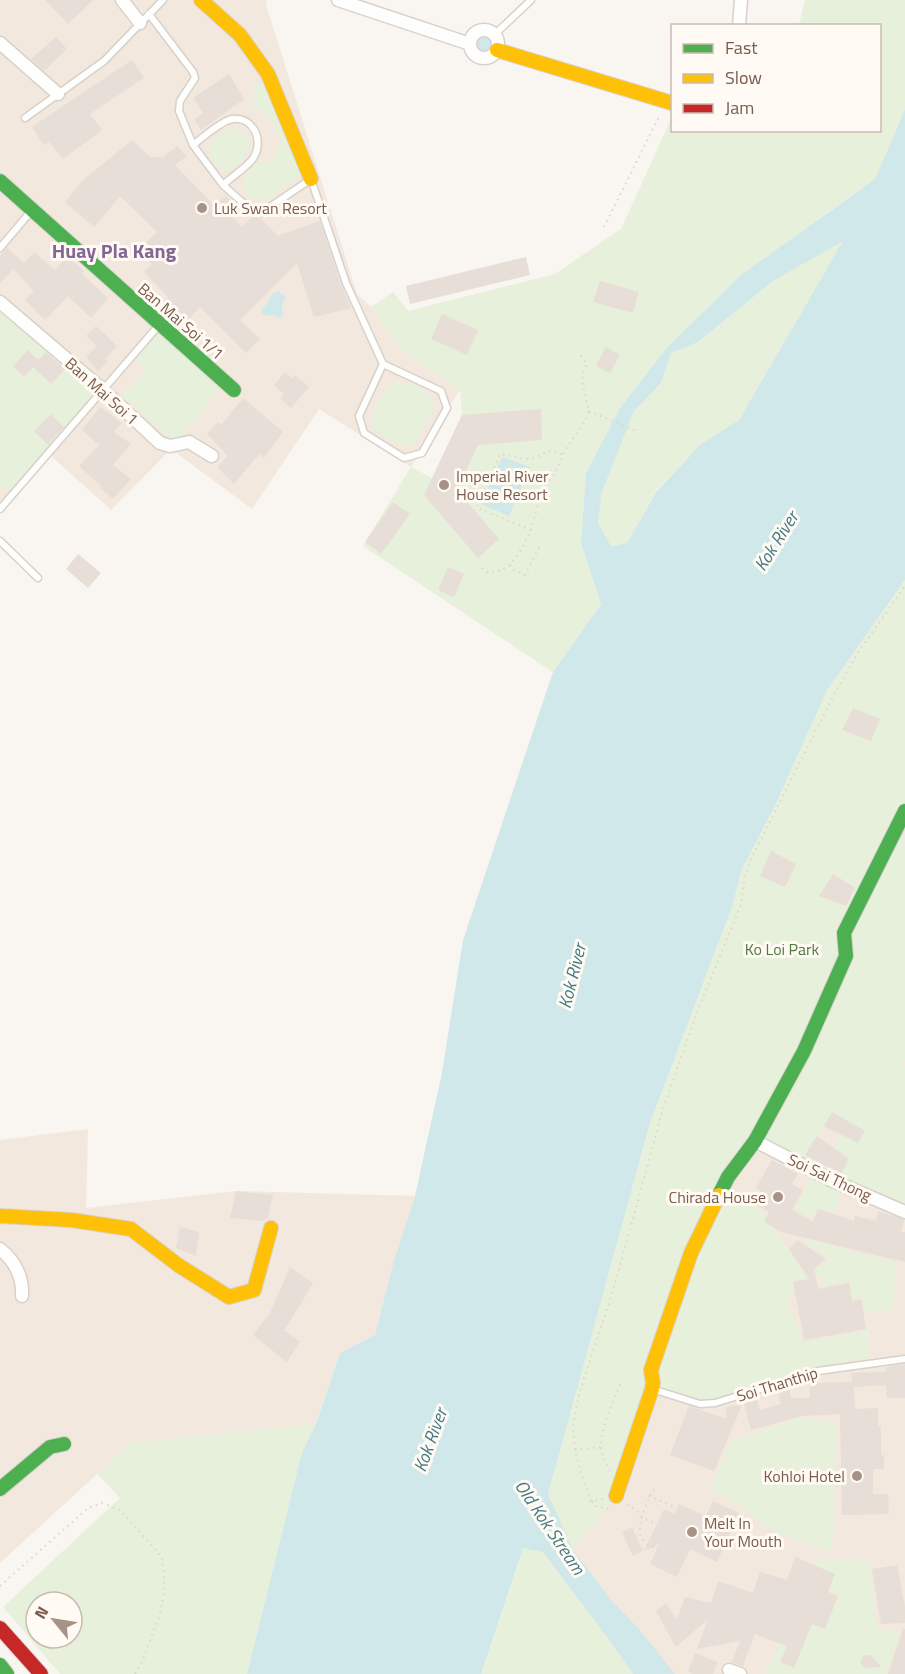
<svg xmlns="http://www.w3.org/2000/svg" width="905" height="1674" font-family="'Titillium Web',sans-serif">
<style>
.residential{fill:#f2e8de}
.green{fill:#e7f0db;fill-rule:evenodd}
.water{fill:#d0e8ea;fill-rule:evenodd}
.building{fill:#e6ded7}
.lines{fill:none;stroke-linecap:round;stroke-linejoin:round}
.lane-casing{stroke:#d7d1cb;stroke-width:9}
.street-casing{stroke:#d7d1cb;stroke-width:15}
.fast-casing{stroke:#d9d2cb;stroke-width:16}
.slow-casing{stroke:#d9d2cb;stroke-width:16}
.jam-casing{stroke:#d9d2cb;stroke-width:16}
.path{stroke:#dcd5d0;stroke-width:2;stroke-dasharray:1.5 4.5;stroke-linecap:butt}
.lane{stroke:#fefefd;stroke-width:6}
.street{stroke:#fefefd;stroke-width:12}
.fast{stroke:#4caf50;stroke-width:14}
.slow{stroke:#ffc107;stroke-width:14}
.jam{stroke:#c62828;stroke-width:14}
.poi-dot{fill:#a69286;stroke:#fffaf3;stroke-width:2}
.labels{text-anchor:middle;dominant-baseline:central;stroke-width:6;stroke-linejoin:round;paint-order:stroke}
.poi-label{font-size:16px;fill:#7a5c4d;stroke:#fffaf3;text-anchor:start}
.street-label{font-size:16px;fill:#7a5c4d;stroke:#fffaf3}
.park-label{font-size:16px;fill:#537a41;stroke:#fffaf3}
.water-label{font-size:18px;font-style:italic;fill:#437c86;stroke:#fffaf3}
.quarter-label{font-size:20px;font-weight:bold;fill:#846695;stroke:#fffaf3}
</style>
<rect width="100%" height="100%" fill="#f9f5f0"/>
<path class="residential" d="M 0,0 L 267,0 L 266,5 L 357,294 L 460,390 L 411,467 L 319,409 L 252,509 L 171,449 L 111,510 L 50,455 L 0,510 Z
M 905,582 L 905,1674 L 481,1674 L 548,1494 L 583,1365 L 704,982 L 732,907 L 741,871 Z
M 88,1129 L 86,1208 L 236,1191 L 415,1196 L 393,1264 L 375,1335 L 340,1353 L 316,1424 L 131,1443 L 0,1563 L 0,1140 Z"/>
<path class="green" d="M 805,0 L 905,0 L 905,109 L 875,179 L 810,225 L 665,350 L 620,408 L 586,473 L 581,543 L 601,604 L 553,672 L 363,546 L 411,467 L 432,478 L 462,415 L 460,390 L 402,350 L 371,307 L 393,292 L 408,311 L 555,274 L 621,229 L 672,117 L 672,130 L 880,130 L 880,26 L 799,25 Z
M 266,83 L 305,174 L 261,203 L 248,195 L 243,180 L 253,166 L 273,160 L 281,141 L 268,116 L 254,105 L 254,86 Z
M 233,127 L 247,133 L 250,147 L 240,163 L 226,172 C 214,164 209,162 208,147 L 218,136 Z
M 844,240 L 739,420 L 700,445 L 656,491 L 627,543 L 611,546 L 598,523 L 602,492 L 634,411 L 661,383 L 671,353 L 698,342 L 773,281 Z
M 0,308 L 98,390 L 10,492 L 0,483 Z
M 160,329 L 222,385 L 179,439 L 166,434 L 122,395 L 147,370 L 136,358 Z
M 396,381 L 416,386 L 435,398 L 428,420 L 414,444 L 402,446 L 374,429 C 371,408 381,395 396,381 Z
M 905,580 L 905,823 L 894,835 L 905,840 L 905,870 L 904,873 L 905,874 L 905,1059 L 902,1065 L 905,1067 L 905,1212 L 756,1142 L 723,1190 L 755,1201 L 808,1279 L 785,1300 L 804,1342 L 869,1330 L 869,1359 L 866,1357 L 817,1368 L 818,1371 L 715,1403 L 700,1404 L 652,1389 L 616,1496 L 573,1550 L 548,1494 L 650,1123 L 732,907 L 741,871 L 775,806 L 827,690 ZM 832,1112 L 841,1134 L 835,1149 L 849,1159 L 841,1174 L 805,1155 Z
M 812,1176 L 844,1191 L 833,1213 L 822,1209 L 819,1216 L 814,1214 L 812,1218 L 795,1209 Z
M 809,1236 L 844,1249 L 897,1263 L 892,1310 L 866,1311 L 861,1298 L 853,1299 L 849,1281 L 822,1286 L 819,1275 L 810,1276 L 830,1259 L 804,1242 Z
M 802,1417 L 837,1424 L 832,1551 L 777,1533 L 743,1508 L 711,1488 L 730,1441 Z
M 316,1424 L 302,1452 L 247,1674 L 60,1674 L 3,1607 L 120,1498 L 97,1474 L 131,1443 ZM 36,1602 L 72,1602 L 72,1638 L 36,1638 Z
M 523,1548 L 543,1552 L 608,1638 L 633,1674 L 481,1674 Z
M 815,1559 L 869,1561 L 877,1628 L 900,1632 L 887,1674 L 765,1674 L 792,1619 Z"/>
<path class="water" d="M475 44a8 8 0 1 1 16 0a8 8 0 1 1-16 0Z
M 905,109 L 905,580 L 827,690 L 775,806 L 741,871 L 732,907 L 650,1123 L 548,1494 L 573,1550 L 612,1601 L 638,1628 L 675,1674 L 633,1674 L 608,1638 L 543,1552 L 523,1548 L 481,1674 L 247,1674 L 302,1452 L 316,1424 L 340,1353 L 375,1335 L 393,1264 L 415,1196 L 442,1073 L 463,940 L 553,672 L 601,604 L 581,543 L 586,473 L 620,408 L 665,350 L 741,275 L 875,179 ZM 843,241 L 739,420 L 700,445 L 656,492 L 627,543 L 611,546 L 598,523 L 602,492 L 634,411 L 661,383 L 671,353 L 698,342 L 773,281 Z
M 278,291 L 285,296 L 285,299 L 281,307 L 284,315 L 280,318 L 273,315 L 266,316 L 261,312 C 264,305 270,302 272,294 Z
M 502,457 L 530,467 L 509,516 L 481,504 Z"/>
<path class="building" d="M 45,0 L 93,0 L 68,24 Z
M 56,37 L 67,49 L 44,71 L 31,59 Z
M 132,60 L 144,78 L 90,114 L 102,130 L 63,159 L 49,142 L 44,145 L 32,127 Z
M 229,74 L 244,99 L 201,130 L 194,119 L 203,113 L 193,98 Z
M 132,140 L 150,157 L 163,157 L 177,146 L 187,156 L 175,165 L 215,206 L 226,196 L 235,205 L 227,212 L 242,227 L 253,216 L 260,218 L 278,236 L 320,221 L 341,285 L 351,308 L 314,317 L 297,263 L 240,320 L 260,339 L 246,353 L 200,307 L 187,322 L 164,301 L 168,297 L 144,272 L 152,264 L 138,250 L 157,232 L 120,196 L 94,227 L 65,202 L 83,180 Z
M 7,248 L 24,263 L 34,252 L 55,270 L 67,256 L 84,271 L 82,274 L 108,298 L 91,318 L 68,296 L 45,320 L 25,300 L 34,291 L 13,269 L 0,284 L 0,256 Z
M 526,257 L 530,275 L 410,304 L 406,286 Z
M 600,281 L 639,292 L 633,313 L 593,302 Z
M 442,314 L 478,330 L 467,355 L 431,339 Z
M 96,326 L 117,346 L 105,359 L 108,362 L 98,371 L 86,357 L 97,346 L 86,336 Z
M 606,347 L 620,355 L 610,373 L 596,366 Z
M 28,350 L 38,360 L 46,352 L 65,369 L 51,384 L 33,367 L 24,377 L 13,366 Z
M 285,372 L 292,378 L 295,375 L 309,387 L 291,408 L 280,399 L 284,394 L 274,385 Z
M 243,398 L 283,432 L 264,458 L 259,454 L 234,484 L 217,467 L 228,456 L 207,434 L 218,422 L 221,425 Z
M 100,407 L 122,423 L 114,432 L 131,444 L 113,465 L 131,479 L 113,499 L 100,488 L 101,486 L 79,466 L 99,445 L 82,430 Z
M 541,409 L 542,440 L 478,445 L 457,490 L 499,539 L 478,558 L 424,495 L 462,415 Z
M 51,414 L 64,427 L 48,445 L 34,431 Z
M 393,502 L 410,514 L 381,554 L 365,542 Z
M 78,554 L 101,573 L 88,588 L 66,569 Z
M 448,567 L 464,574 L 454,597 L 438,590 Z
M 853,708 L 880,719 L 871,741 L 842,730 Z
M 771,851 L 796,864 L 785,887 L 760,876 Z
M 833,874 L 855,888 L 846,906 L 819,896 Z
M 832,1112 L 865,1131 L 858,1143 L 824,1126 Z
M 817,1136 L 849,1159 L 841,1174 L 805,1155 Z
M 772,1160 L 798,1174 L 792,1184 L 803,1190 L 792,1210 L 813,1222 L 818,1209 L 854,1221 L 855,1216 L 876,1221 L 878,1211 L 904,1220 L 901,1232 L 905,1232 L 905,1262 L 781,1232 L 764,1222 L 769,1212 L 754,1204 L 761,1191 L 756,1188 Z
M 236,1191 L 273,1195 L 268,1218 L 263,1221 L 230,1218 Z
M 180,1227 L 199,1232 L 196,1256 L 176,1248 Z
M 797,1240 L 826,1259 L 814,1269 L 818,1289 L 849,1283 L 852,1301 L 861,1299 L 866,1329 L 804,1340 L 793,1282 L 809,1279 L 789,1249 Z
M 290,1267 L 313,1283 L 284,1331 L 300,1341 L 287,1362 L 253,1335 L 270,1313 Z
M 905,1364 L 905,1398 L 887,1398 L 886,1385 L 854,1387 L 855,1409 L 878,1408 L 878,1426 L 881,1426 L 881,1455 L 884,1455 L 884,1469 L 873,1469 L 873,1494 L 888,1494 L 889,1514 L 842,1515 L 840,1414 L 802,1416 L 751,1430 L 744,1404 L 757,1400 L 760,1410 L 781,1404 L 778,1392 L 789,1389 L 791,1398 L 810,1398 L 810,1383 L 852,1382 L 851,1373 L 886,1372 L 886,1367 Z
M 742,1405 L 714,1471 L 670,1455 L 689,1406 L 727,1419 L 726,1407 Z
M 713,1501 L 739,1513 L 717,1562 L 690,1549 L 677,1577 L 650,1564 L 659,1544 L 644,1551 L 664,1509 L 675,1514 L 679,1504 L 706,1516 Z
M 632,1527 L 643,1551 L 633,1556 L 622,1532 Z
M 795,1557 L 835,1574 L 828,1592 L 838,1596 L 825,1629 L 812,1624 L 794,1668 L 780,1662 L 787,1646 L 755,1634 L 743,1666 L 732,1662 L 740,1641 L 697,1649 L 708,1619 L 676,1647 L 656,1611 L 666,1603 L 677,1620 L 685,1597 L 711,1603 L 718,1581 L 753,1593 L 760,1572 L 787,1580 Z
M 897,1565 L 905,1606 L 905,1623 L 881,1624 L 872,1569 Z
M 903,1629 L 905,1629 L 905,1674 L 888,1674 Z
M 695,1653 L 718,1662 L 713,1674 L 693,1674 L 688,1672 Z
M 871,1655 L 881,1667 L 866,1668 L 860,1663 L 863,1656 Z"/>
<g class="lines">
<g class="lane-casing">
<path id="lane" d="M 149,14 L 193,72 L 195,78 L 180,101 L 179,111 L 193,145 L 223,185 L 251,210 L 261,213 L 311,179 L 346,283 L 383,364 L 441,391 L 447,408 L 422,453 L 404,458 L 364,433 L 359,416 L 383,364
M 494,35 L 531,0
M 25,118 L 104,61 L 163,0
M 193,145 C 202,138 221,121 232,119 C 253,116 264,140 254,157 C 249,166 231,177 223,185
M 0,248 L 32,210
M 0,509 L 159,325
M 0,541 L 38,578
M 652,1389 L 700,1404 L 715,1403 L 818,1371 L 905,1359"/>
</g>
<g class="street-casing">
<path id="street" d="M 122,0 L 140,23
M 338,0 L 470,44
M 739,26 L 741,0
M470 44a14 14 0 1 1 28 0a14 14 0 1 1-28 0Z
M 0,43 L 58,94
M 0,302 L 103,390 L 160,443 L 170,446 L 189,442 L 212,456
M 755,1141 L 831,1180 L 905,1212
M 0,1249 C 15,1261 23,1277 22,1296
M 729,1670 L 740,1674"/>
</g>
<g class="fast-casing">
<path id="fast" d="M 0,181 L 234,390
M 719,1195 L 728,1177 L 755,1141 L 804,1051 L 846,956 L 844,933 L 905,811
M 0,1489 L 50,1447 L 64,1444
M 0,1665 L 7,1674"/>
</g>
<g class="slow-casing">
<path id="slow" d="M 201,0 L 240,35 L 268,74 L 311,179
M 497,50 L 672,103
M 0,1216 L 71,1220 L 131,1229 L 178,1265 L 229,1297 L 254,1290 L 271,1228
M 616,1496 L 652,1389 L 653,1383 L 651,1370 L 691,1253 L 719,1195"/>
</g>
<g class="jam-casing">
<path id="jam" d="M 0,1628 L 41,1674"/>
</g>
<path class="path" d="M 604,227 L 660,115
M 589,411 L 636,431
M 531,530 L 477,508 L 500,454 C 509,455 521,459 530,459 C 545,457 544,445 563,455
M 510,565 L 512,569 L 525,575 L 541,544
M 482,568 L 489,573 L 497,572 L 510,565 L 521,550 L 531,530 L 542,490 L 554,475 L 567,447 L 583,425 L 589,411 L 582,381 L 583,373 L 587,364 L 578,352
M 575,1450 L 601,1447
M 610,1471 C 607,1465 604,1459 602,1453 C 597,1433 614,1400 622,1380
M 654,1489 C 648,1499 636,1526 641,1537 C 644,1543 651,1546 657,1549
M 649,1496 L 677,1508
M 603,1499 L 591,1501 L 580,1470 L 575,1449 L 573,1427 L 579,1394 L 613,1291 L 663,1109 L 697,1012 L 741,905 L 745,876 L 750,861 L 834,695 L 859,651 L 905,586
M 592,1501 L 597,1507 L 609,1509
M 627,1505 L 635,1509 L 643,1518 L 656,1524
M 0,1586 L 88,1508 L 102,1503 L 120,1510 L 162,1557 L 165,1587 L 160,1614 L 142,1662 L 135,1674"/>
<use href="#lane" class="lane"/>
<use href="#street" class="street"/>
<use href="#fast" class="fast"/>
<use href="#slow" class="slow"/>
<use href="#jam" class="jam"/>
</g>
<g class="poi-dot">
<circle cx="202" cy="208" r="6"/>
<circle cx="444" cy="485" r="6"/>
<circle cx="778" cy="1197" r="6"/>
<circle cx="857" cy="1476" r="6"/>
<circle cx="692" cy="1532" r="6"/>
</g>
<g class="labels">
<g class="poi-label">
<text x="214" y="208">Luk Swan Resort</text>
<text x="456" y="476">Imperial River<tspan x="456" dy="18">House Resort</tspan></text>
<text x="766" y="1197" text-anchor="end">Chirada House</text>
<text x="845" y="1476" text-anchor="end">Kohloi Hotel</text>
<text x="704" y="1523">Melt In<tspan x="704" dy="18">Your Mouth</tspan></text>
</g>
<g class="street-label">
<text transform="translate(181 321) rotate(41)">Ban Mai Soi 1/1</text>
<text transform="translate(102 391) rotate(42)">Ban Mai Soi 1</text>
<text transform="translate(830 1177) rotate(25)">Soi Sai Thong</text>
<text transform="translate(777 1384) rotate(-17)">Soi Thanthip</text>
</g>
<g class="park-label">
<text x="782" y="949">Ko Loi Park</text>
</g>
<g class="water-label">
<text transform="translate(776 541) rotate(-58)">Kok River</text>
<text transform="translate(572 976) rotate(-76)">Kok River</text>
<text transform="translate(430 1440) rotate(-70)">Kok River</text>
<text transform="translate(550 1527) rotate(56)">Old Kok Stream</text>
</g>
<g class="quarter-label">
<text x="114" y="250">Huay Pla Kang</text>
</g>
</g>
<rect x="671" y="24" width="210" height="108" fill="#fffaf3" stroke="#cabbb1" stroke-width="1.5"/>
<rect x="683" y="44" width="30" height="9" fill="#4caf50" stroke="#cabbb1" stroke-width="1.5"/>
<text x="725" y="54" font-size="18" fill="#7a5c4d">Fast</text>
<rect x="683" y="74" width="30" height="9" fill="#ffc107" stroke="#cabbb1" stroke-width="1.5"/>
<text x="725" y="84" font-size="18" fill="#7a5c4d">Slow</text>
<rect x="683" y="104" width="30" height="9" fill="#c62828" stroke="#cabbb1" stroke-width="1.5"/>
<text x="725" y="114" font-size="18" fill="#7a5c4d">Jam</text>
<g transform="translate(54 1620) rotate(300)"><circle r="28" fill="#fffaf3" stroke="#cabbb1" stroke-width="1.5"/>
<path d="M0-4.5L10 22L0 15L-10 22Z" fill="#a69286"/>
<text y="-9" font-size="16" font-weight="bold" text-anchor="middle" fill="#7a5c4d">N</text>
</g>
</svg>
